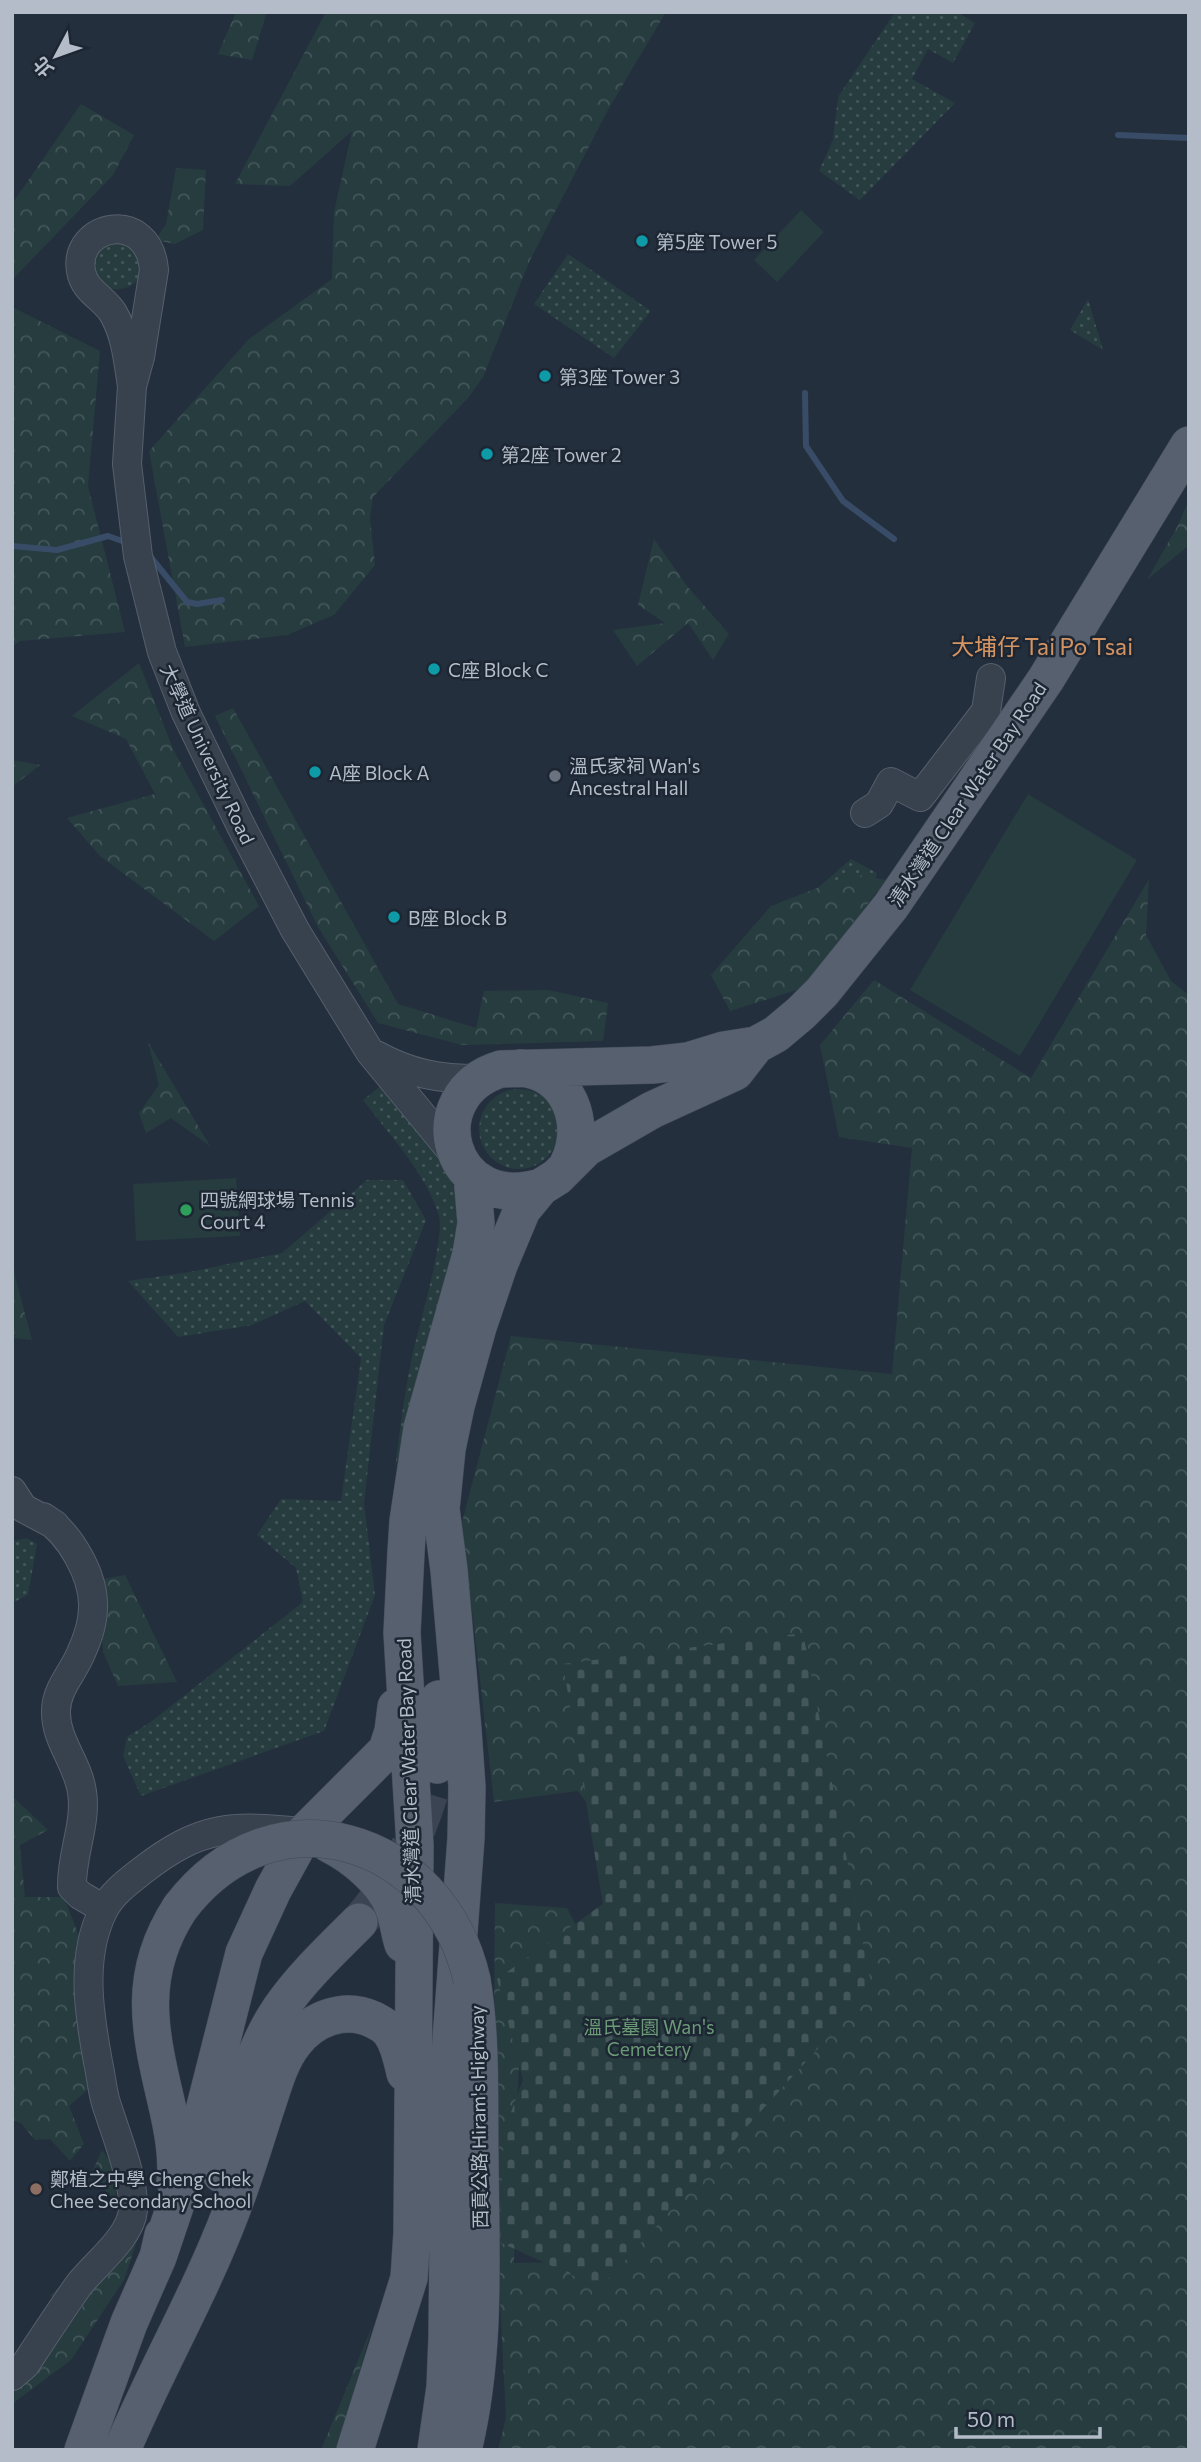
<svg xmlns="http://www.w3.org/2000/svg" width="1201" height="2462" font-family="Commissioner,'Noto Sans TC',sans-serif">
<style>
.green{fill:url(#green-dots)}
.forest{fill:url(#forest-crowns)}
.cemetery{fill:url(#cemetery-stones)}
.pitch{fill:#263c3f}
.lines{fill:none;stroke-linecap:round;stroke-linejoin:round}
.stream{stroke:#394c67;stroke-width:6}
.major-tunnel{stroke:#3a4453;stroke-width:37;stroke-dasharray:37 18;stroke-linecap:butt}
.minor-casing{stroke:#565f6c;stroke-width:30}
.major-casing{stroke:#414a57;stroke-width:38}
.minor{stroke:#38414e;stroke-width:28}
.major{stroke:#56606e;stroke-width:37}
.major-bridge-casing{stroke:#414a57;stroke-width:38;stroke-linecap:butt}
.major-bridge{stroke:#56606e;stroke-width:37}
.culture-dot{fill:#0f9aa8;stroke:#1d2633;stroke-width:2.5}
.worship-dot{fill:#6b7280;stroke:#1d2633;stroke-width:2.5}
.leisure-dot{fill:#2e9e5b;stroke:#1d2633;stroke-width:2.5}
.education-dot{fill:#8d6e63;stroke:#1d2633;stroke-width:2.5}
.labels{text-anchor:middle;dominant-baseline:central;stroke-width:5;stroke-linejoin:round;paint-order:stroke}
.poi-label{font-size:19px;fill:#b4bcc9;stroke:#1d2633;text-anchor:start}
.street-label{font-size:19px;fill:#b4bcc9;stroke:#1d2633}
.park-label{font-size:19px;fill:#6b9a76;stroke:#1d2633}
.quarter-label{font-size:23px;fill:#d59563;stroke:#1d2633}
</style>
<defs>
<pattern id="green-dots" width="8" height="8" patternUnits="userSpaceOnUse" patternTransform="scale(1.75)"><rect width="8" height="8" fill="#263c3f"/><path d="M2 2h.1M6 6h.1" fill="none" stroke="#435659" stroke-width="1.8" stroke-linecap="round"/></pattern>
<pattern id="forest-crowns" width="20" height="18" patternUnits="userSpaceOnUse" patternTransform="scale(1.75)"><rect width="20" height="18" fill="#263c3f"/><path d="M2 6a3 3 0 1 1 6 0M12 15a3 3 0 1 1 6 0" fill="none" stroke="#435659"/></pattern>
<pattern id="cemetery-stones" width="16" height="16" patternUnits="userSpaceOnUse" patternTransform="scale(1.75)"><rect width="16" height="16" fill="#263c3f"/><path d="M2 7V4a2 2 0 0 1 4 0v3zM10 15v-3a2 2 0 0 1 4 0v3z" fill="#435659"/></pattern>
</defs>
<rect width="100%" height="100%" fill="#242f3e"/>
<path class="green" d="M 895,12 L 957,12 L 975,23 L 953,63 L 928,49 L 912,79 L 955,103 L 860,200 L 819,171 L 833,140 L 838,97 Z
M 123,240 L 142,256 L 139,279 C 107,311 78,260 102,247 C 108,243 117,242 123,240 Z
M 568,254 L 651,311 L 614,358 L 534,304 Z
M 1088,299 L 1103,350 L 1070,330 Z
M 851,859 L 877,873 L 873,885 L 812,893 Z
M 383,1084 L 441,1161 L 462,1203 L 443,1313 L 395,1468 C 400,1431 404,1394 412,1357 C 418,1329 445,1239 439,1216 C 428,1176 388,1133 363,1100 Z
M479 1129a40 40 0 1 1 80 0a40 40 0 1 1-80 0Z
M 367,1180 L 403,1180 L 426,1220 L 384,1325 L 364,1503 L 375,1595 L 324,1731 L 141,1796 L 123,1756 L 127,1737 L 152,1721 L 303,1602 L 296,1568 L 257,1535 L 281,1499 L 341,1501 L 361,1358 L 305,1301 L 252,1325 L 178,1337 L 128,1281 L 190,1272 L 282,1253 Z
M 27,1538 L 37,1544 L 28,1595 L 12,1603 L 12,1541 Z"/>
<path class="forest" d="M 236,12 L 267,12 L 252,60 L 218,54 Z
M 326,12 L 666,12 L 609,108 L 530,260 L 483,377 L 468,398 L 373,497 L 370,518 L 375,565 L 334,615 L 287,635 L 185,647 L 149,451 L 249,339 L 332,279 L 334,212 L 352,131 L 290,186 L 235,184 Z
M 81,104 L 134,135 L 113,175 L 12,280 L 12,204 Z
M 176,168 L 206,170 L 203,230 L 175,244 L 155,240 L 166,224 Z
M 12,307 L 100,351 L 88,486 L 125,632 L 20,641 L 12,647 Z
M 1189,500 L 1189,545 L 1147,580 L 1177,527 Z
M 654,539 L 687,586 L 729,634 L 713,660 L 688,623 L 637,666 L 613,630 L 665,623 L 638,605 Z
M 139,663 L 174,751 L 259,906 L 214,941 L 100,856 L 67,818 L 155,794 L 126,739 L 72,716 Z
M 233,708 L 398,1004 L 476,1028 L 484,991 L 548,990 L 608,1003 L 603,1041 L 462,1045 L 378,1023 L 318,927 L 215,716 Z
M 12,760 L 40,765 L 12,787 Z
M 853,874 L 886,880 L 803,988 L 730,1011 L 711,975 L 771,906 Z
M 1149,879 L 1146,935 L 1171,981 L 1189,995 L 1189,2450 L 498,2450 L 506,2418 L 493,2165 L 495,1903 L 567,1908 L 584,1941 L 522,2018 L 516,2118 L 514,2263 L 568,2262 L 644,1881 L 578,1791 L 494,1802 L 462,1522 L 511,1336 L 892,1374 L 912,1148 L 839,1137 L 820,1045 L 874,980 L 1031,1078 Z
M 148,1042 L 210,1146 L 171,1118 L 146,1133 L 139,1113 L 159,1085 Z
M 12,1254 L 15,1276 L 32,1340 L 12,1338 Z
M 125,1575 L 177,1682 L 118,1686 L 103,1652 L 98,1580 Z
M 12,1796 L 48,1830 L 20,1845 L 25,1897 L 64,1897 L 84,1949 L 92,2086 L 69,2106 L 84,2144 L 70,2161 L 50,2139 L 35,2140 L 21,2123 L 12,2120 Z
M 102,2150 L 118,2173 L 115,2202 L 91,2174 Z
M 145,2217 L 124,2280 L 71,2360 L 12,2404 L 12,2390 L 50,2353 L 83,2306 L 50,2296 L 90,2255 Z
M 373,2324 L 337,2450 L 321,2450 Z"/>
<path class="cemetery" d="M 803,1633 L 872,1989 L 600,2288 L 499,2242 L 504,2131 L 523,2080 L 497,1979 L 603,1904 L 563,1664 Z"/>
<path class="pitch" d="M 801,210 L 824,232 L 777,282 L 754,260 Z
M 1028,794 L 1137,860 L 1020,1056 L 910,990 Z
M 236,1178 L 240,1236 L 136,1241 L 133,1184 Z"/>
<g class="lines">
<path class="stream" d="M 1118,135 L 1189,138
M 805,393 L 806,446 L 843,501 L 894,539
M 12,546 L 57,550 L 108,536 L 128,543
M 149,555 L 187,602 L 197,604 L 222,600"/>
<path class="major-tunnel" d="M 359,1922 C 399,1876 424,1825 437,1765"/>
<g class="minor-casing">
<path id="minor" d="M 132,386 C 128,361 126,335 113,313 C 104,298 84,291 81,271 C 73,224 149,208 154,270 L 140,357 L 132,386 L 127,464 L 138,556 L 162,652 L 186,713 L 240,824 L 295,930 L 370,1052 L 458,1159
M 865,813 L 879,804 L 891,782 L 920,797 L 986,711 L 991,678
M 376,1055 C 411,1074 439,1079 479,1079
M 12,1491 L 23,1508 L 55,1525
M 55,1525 L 43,1517 C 70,1533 94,1576 93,1607 C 93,1622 87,1640 81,1653 C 73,1673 56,1689 56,1711 C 55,1740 78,1763 82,1792 C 87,1823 71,1855 72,1887 L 80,1895 L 104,1909
M 12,2376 L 25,2365 C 42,2339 60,2312 78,2286 C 94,2265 131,2237 133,2210 C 135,2181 115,2132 106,2103 C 102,2090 101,2075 98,2062 C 89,2013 80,1958 103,1911 C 111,1894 129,1881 143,1870 C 201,1825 232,1825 302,1832"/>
</g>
<g class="major-casing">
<path id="major" d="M 520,1068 C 569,1072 588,1124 568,1164
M 541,1187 C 448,1215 417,1094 501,1069 L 652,1065 L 688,1061 L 724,1050 L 756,1045 L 776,1034 L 801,1013 L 822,992 L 891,906 L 1046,679 L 1189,445
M 437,1765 L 439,1699
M 329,1844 C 353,1856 383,1880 393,1906 C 398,1918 399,1932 403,1944
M 221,2174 C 236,2118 247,2058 280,2009 C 302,1977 332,1949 359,1922
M 175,2182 C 178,2155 172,2127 166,2101 C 149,2029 137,1974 180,1908
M 158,2257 L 194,2150 L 244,1953 L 273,1890 L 305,1832 L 387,1750 L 393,1731 L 396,1707
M 83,2450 L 129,2323 L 158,2257 L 163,2235
M 122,2450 C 156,2369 200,2294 231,2212 C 244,2179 254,2145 265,2111 C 273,2088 279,2062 294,2043 C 313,2018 345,2006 374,2020 C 380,2023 387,2027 391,2033 C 399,2044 402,2060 405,2073
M 355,2450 L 409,2278 L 412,2233 L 415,1846 L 402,1633 L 406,1552 L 408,1521 L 422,1428 L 471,1254 L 476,1223 L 472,1176
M 436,2450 L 445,2387 L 447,2337 L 450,2053 L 466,1838 L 467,1787 L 463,1730 L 449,1570 L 441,1509 L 447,1449 L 456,1406 L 478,1327 L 499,1265 L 522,1210 L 541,1187 L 557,1177 L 586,1148 L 652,1110 L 735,1072 L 756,1045
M 463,2450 C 486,2356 481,2258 480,2162 C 479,2102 482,2040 472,1980"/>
</g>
<use href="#minor" class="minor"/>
<use href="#major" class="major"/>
<g class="major-bridge-casing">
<path id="major-bridge" d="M 180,1908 C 273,1785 439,1836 472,1980"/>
</g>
<use href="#major-bridge" class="major-bridge"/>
</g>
<g class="culture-dot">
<circle cx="642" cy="241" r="7"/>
<circle cx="545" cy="376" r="7"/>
<circle cx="487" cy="454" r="7"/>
<circle cx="434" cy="669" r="7"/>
<circle cx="315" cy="772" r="7"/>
<circle cx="394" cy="917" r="7"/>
</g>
<circle class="worship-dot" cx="555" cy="776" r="7"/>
<circle class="leisure-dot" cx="186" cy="1210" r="7"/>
<circle class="education-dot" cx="36" cy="2189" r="7"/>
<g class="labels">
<g class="poi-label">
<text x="656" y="241">第5座 Tower 5</text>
<text x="559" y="376">第3座 Tower 3</text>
<text x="501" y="454">第2座 Tower 2</text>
<text x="448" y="669">C座 Block C</text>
<text x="569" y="765">溫氏家祠 Wan's<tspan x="569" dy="22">Ancestral Hall</tspan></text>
<text x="329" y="772">A座 Block A</text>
<text x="408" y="917">B座 Block B</text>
<text x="200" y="1199">四號網球場 Tennis<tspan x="200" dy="22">Court 4</tspan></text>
<text x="50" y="2178">鄭植之中學 Cheng Chek<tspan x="50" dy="22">Chee Secondary School</tspan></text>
</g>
<g class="street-label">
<text transform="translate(208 754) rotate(65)">大學道 University Road</text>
<text transform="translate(967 794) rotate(-56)">清水灣道 Clear Water Bay Road</text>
<text transform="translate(408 1771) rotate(-92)">清水灣道 Clear Water Bay Road</text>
<text transform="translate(478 2117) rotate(-91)">西貢公路 Hiram's Highway</text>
</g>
<g class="park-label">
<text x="649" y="2026">溫氏墓園 Wan's<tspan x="649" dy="22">Cemetery</tspan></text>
</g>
<g class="quarter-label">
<text x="1042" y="646">大埔仔 Tai Po Tsai</text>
</g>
</g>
<rect width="1201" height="2462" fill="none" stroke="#b4bcc9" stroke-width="28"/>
<g transform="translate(56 56) rotate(229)" stroke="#1d2633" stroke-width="5" paint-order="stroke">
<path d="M0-5L12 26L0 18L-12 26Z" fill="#b4bcc9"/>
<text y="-10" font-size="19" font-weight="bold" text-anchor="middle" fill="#b4bcc9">北</text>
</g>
<path d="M956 2427v10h144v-10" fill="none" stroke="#b4bcc9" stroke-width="3.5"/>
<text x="967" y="2427" font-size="21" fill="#b4bcc9" stroke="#1d2633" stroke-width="5" paint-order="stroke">50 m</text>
</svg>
